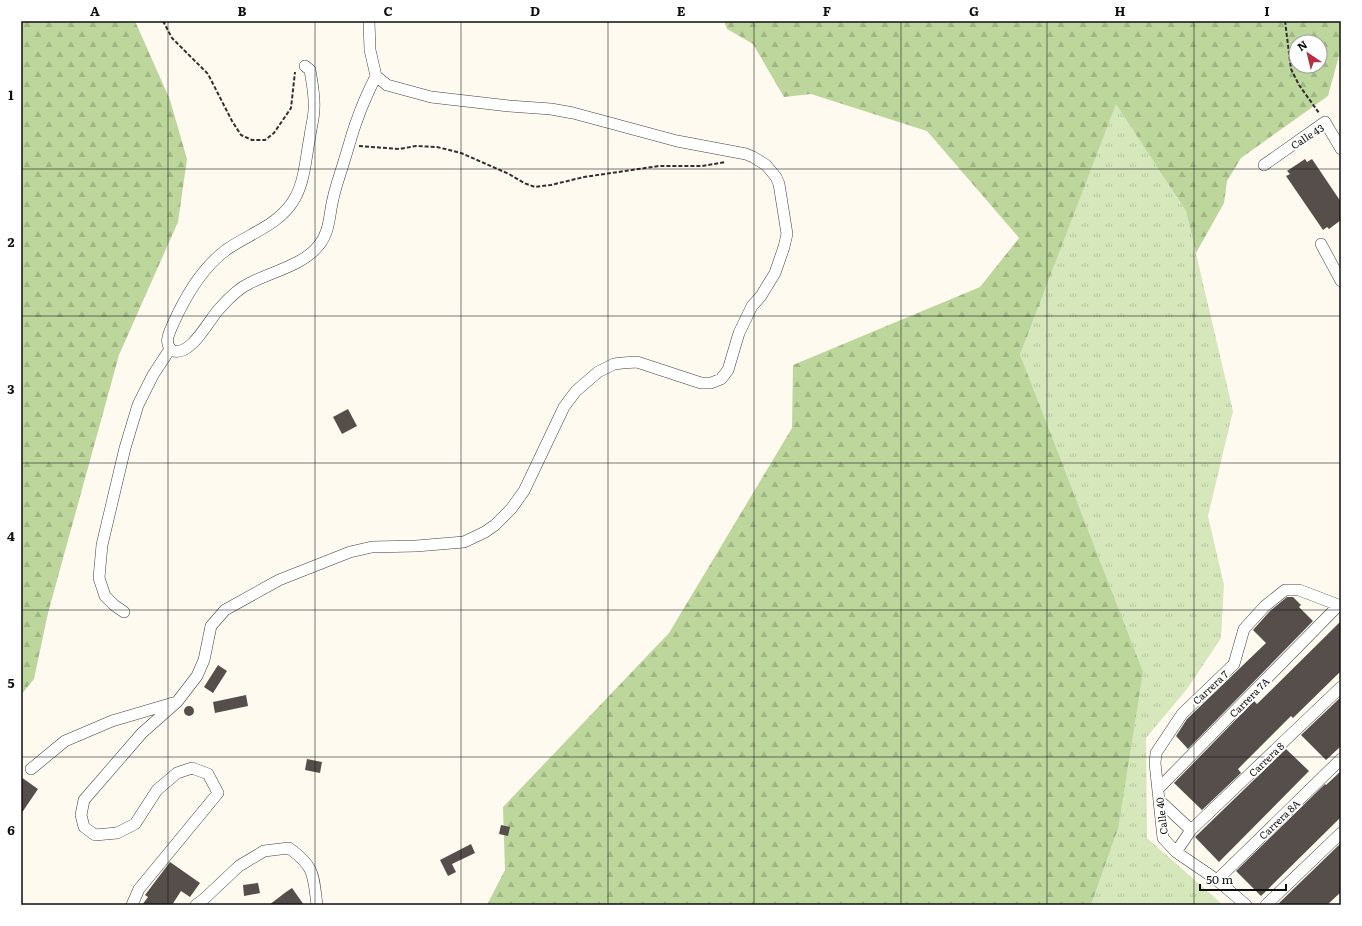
<svg xmlns="http://www.w3.org/2000/svg" width="1362" height="926" font-family="Literata,serif">
<style>
.grass{fill:url(#grass-tufts)}
.forest{fill:url(#forest-firs);fill-rule:evenodd}
.building{fill:#564e4b}
.lines{fill:none;stroke-linecap:round;stroke-linejoin:round}
.minor-casing{stroke:#414141;stroke-width:12}
.path{stroke:#303030;stroke-width:2;stroke-dasharray:4 2;stroke-linecap:butt}
.minor{stroke:#fff;stroke-width:11}
.grid{fill:none;stroke:#0e0e0e;stroke-width:1;stroke-opacity:0.55}
.labels{text-anchor:middle;dominant-baseline:central;stroke-width:4;stroke-linejoin:round;paint-order:stroke}
.street-label{font-size:10px;fill:#0e0e0e;stroke:#fff}
.neatline{fill:none;stroke:#0e0e0e;stroke-width:1.5}
.grid-label{font-size:13px;text-anchor:middle;font-weight:bold;fill:#0e0e0e}
</style>
<defs>
<pattern id="grass-tufts" width="24" height="20" patternUnits="userSpaceOnUse"><rect width="24" height="20" fill="#d6e7bc"/><path d="M3 7l-1-3M5 7V3M7 7l1-3M15 17l-1-3M17 17v-4M19 17l1-3" fill="none" stroke="#b6c5a0"/></pattern>
<pattern id="forest-firs" width="22" height="20" patternUnits="userSpaceOnUse"><rect width="22" height="20" fill="#bcd69c"/><path d="M5 1l3.5 6h-7zM16 11l3.5 6h-7z" fill="#a0b685"/></pattern>
</defs>
<rect width="100%" height="100%" fill="#fefaf0"/>
<path class="grass" d="M 1116,103 L 1186,211 L 1233,411 L 1208,516 L 1224,585 L 1221,638 L 1187,689 L 1146,738 L 1147,838 L 1223,905 L 1091,905 L 1118,829 L 1020,355 Z"/>
<path class="forest" d="M 21,21 L 135,21 L 170,100 L 187,159 L 178,222 L 119,355 L 48,613 L 34,679 L 21,695 Z
M 724,21 L 1341,21 L 1341,48 L 1328,96 L 1241,158 L 1227,181 L 1224,203 L 1196,253 L 1186,211 L 1116,104 L 1020,355 L 1143,672 L 1118,829 L 1091,905 L 487,905 L 505,870 L 503,807 L 669,633 L 792,428 L 793,365 L 980,287 L 1019,238 L 927,131 L 811,94 L 784,97 L 753,44 L 727,29 ZM 1296,42 L 1320,42 L 1320,66 L 1296,66 Z"/>
<path class="building" d="M 1305,159 L 1307,162 L 1312,159 L 1341,202 L 1341,220 L 1329,229 L 1327,227 L 1323,230 L 1286,176 L 1290,174 L 1287,171 Z
M 348,409 L 357,426 L 342,434 L 333,417 Z
M 1287,597 L 1293,597 L 1301,605 L 1299,607 L 1313,621 L 1188,749 L 1176,736 L 1187,719 L 1266,643 L 1253,630 L 1270,611 Z
M 1341,621 L 1341,671 L 1293,718 L 1291,716 L 1238,769 L 1241,773 L 1202,810 L 1174,783 L 1254,701 L 1257,704 Z
M 218,665 L 227,671 L 213,693 L 204,687 Z
M 246,695 L 248,706 L 215,713 L 213,702 Z
M 1341,697 L 1341,746 L 1326,760 L 1301,735 Z
M184 711a5 5 0 1 1 10 0a5 5 0 1 1-10 0Z
M 1286,749 L 1309,771 L 1219,862 L 1195,837 Z
M 307,759 L 322,762 L 320,773 L 305,770 Z
M 1341,771 L 1341,817 L 1261,896 L 1236,871 L 1325,784 L 1326,785 Z
M 21,777 L 38,789 L 21,814 Z
M 501,825 L 510,827 L 508,836 L 499,834 Z
M 1341,843 L 1341,892 L 1327,905 L 1277,905 Z
M 471,844 L 475,853 L 452,864 L 456,872 L 448,876 L 440,860 Z
M 170,862 L 200,883 L 190,897 L 181,891 L 172,905 L 142,905 L 148,897 L 145,895 Z
M 258,883 L 260,893 L 244,896 L 243,885 Z
M 292,888 L 304,905 L 269,905 L 286,892 Z"/>
<g class="lines">
<g class="minor-casing">
<path id="minor" d="M 305,66 L 310,70 C 312,83 315,96 314,109 C 314,118 311,127 310,136 C 306,156 305,180 295,198 C 280,225 250,233 226,250 C 202,268 185,297 173,324 C 169,333 163,344 173,351 C 192,356 209,319 220,308 C 228,299 239,288 250,283 C 271,272 304,265 319,245 C 330,232 329,215 333,199 C 336,185 341,172 345,158 C 349,146 352,133 357,120 C 362,105 369,90 376,76
M 1264,165 L 1325,122 L 1341,149
M 1321,244 L 1341,281
M 124,612 L 114,605 L 105,596 L 99,578 L 102,545 L 125,448 L 138,405 L 153,375 L 170,349
M 31,769 L 65,741 L 112,721 L 173,703
M 1158,789 L 1339,605
M 1160,801 L 1191,830
M 1176,852 L 1191,830 L 1341,687
M 1217,880 L 1341,759
M 132,905 L 139,889 L 218,793 L 208,774 L 192,768 L 177,773 L 157,790 L 135,824 L 117,833 L 95,835 L 84,827 L 81,815 L 84,800 L 142,733 L 177,702 L 197,676 L 204,660 L 211,626 L 225,610 L 279,580 L 350,552 L 372,547 L 416,546 L 464,542 L 485,532 L 495,525 L 511,509 L 524,491 L 564,407 L 576,391 L 598,372 L 614,364 L 622,363 L 637,362 L 701,383 L 711,383 L 721,379 L 728,370 L 739,333 L 752,306 L 761,296 L 775,273 L 784,247 L 787,234 L 779,184 L 776,177 L 766,165 L 753,157 L 746,154 L 677,141 L 573,113 L 551,109 L 509,106 L 431,97 L 387,85 L 376,76 L 370,50 L 369,21
M 196,905 L 204,899 L 239,866 L 264,851 L 289,848 C 315,867 313,874 317,905
M 1246,905 L 1217,880 L 1176,852 L 1163,838 L 1155,763 L 1156,753 L 1182,714 L 1234,664 L 1244,629 L 1265,606 L 1285,590 L 1299,590 L 1341,606
M 1266,905 L 1341,833"/>
</g>
<path class="path" d="M 163,21 L 172,38 L 208,74 L 232,121 L 241,135 L 252,140 L 265,140 L 274,133 L 291,108 L 295,72
M 1285,21 L 1291,69 L 1299,85 L 1319,113
M 359,146 L 399,149 L 416,146 L 437,147 L 461,153 L 509,174 L 524,183 L 535,187 L 551,185 L 584,177 L 659,166 L 702,166 L 726,162"/>
<use href="#minor" class="minor"/>
</g>
<path class="grid" d="M 168,21 L 168,905M 315,21 L 315,905M 461,21 L 461,905M 608,21 L 608,905M 754,21 L 754,905M 901,21 L 901,905M 1047,21 L 1047,905M 1194,21 L 1194,905M 21,169 L 1341,169M 21,316 L 1341,316M 21,463 L 1341,463M 21,610 L 1341,610M 21,757 L 1341,757"/>
<g class="labels">
<g class="street-label">
<text transform="translate(1307 136) rotate(-33)">Calle 43</text>
<text transform="translate(1210 687) rotate(-43)">Carrera 7</text>
<text transform="translate(1249 697) rotate(-45)">Carrera 7A</text>
<text transform="translate(1266 759) rotate(-44)">Carrera 8</text>
<text transform="translate(1161 816) rotate(-97)">Calle 40</text>
<text transform="translate(1279 819) rotate(-44)">Carrera 8A</text>
</g>
</g>
<rect width="1362" height="926" fill="none" stroke="#ffffff" stroke-width="44"/>
<g transform="translate(1308 54) rotate(325)"><circle r="19" fill="#ffffff" stroke="#9f9f9f"/>
<path d="M0-3L7 15L0 10L-7 15Z" fill="#b62f43"/>
<text y="-6" font-size="11" font-weight="bold" text-anchor="middle" fill="#0e0e0e">N</text>
</g>
<path d="M1200 884v6h86v-6" fill="none" stroke="#0e0e0e" stroke-width="2"/>
<text x="1206" y="884" font-size="12" fill="#0e0e0e" stroke="#ffffff" stroke-width="3" paint-order="stroke">50 m</text>
<rect x="22" y="22" width="1318" height="882" class="neatline"/>
<g class="grid-label">
<text x="95" y="16">A</text>
<text x="242" y="16">B</text>
<text x="388" y="16">C</text>
<text x="535" y="16">D</text>
<text x="681" y="16">E</text>
<text x="827" y="16">F</text>
<text x="974" y="16">G</text>
<text x="1120" y="16">H</text>
<text x="1267" y="16">I</text>
<text x="11" y="100">1</text>
<text x="11" y="247">2</text>
<text x="11" y="394">3</text>
<text x="11" y="541">4</text>
<text x="11" y="688">5</text>
<text x="11" y="835">6</text>
</g>
</svg>
